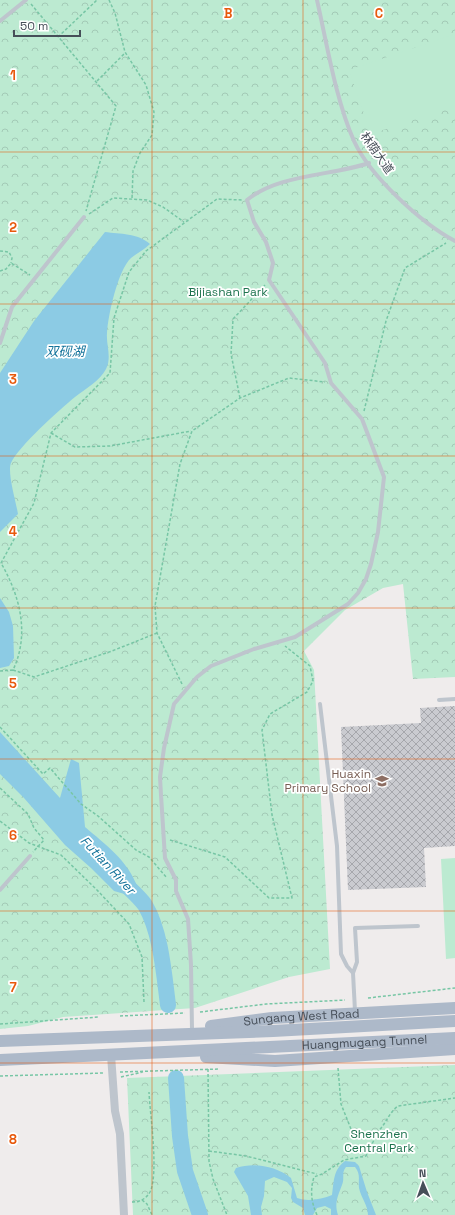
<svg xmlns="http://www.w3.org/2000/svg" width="455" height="1215" font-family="'Space Grotesk','Noto Sans SC',sans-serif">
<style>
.park{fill:url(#park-crowns)}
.pitch{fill:#bcead1}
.water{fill:#8ccbe4}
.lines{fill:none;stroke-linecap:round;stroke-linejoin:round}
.river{stroke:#8ccbe4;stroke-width:16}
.building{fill:url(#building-cross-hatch)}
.path{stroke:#77c6a5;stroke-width:1.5;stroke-dasharray:3 2;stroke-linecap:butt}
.lane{stroke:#bec5cd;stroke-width:4}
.street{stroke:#bec5cd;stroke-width:8}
.primary{stroke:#adb9c9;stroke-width:12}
.grid{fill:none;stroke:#e8590c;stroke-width:1;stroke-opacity:0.55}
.labels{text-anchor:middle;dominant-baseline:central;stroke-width:3.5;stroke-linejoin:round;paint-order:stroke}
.street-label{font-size:12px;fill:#464e58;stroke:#fff}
.park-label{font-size:12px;fill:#1d734e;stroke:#fff}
.education-label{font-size:12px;fill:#785e54;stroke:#fff;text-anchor:end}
.water-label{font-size:13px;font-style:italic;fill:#16749b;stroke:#fff}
.grid-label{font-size:13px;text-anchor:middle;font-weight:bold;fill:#e8590c;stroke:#fff;stroke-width:3.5;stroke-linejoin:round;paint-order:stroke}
</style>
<defs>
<pattern id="park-crowns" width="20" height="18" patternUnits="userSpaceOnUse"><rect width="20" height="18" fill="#bcead1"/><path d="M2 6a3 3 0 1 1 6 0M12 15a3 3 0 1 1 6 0" fill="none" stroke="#a3cab6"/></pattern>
<pattern id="building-cross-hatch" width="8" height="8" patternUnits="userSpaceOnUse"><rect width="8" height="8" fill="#cacbd0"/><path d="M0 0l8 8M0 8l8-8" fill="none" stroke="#a6a7ac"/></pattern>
</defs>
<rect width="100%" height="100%" fill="#efecec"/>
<path class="park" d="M 0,0 L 455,0 L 455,677 L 413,679 L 403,584 L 383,588 L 345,610 L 304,651 L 314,670 L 330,969 L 289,977 L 195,1008 L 63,1017 L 28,1026 L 0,1029 Z
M 455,1065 L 455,1215 L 133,1215 L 127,1078 Z"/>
<path class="pitch" d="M 452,35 L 455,45 L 455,106 L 371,134 L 349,70 Z
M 455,858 L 455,958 L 446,959 L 441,859 Z"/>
<path class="water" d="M 105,232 C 120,234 138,233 150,244 C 144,250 137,253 131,258 C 118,270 108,315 107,333 C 106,345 112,357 106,369 C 100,381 85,389 75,397 C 60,409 18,447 11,463 C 7,472 16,502 18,514 L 0,532 L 0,373 L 34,321 Z
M 0,598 L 9,612 L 13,626 L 14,658 L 9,666 L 0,668 Z
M 0,732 L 60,798 L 71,759 L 79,763 L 85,827 C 105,844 128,861 137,886 L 128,895 L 114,891 L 91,868 L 65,845 L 24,798 L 0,774 Z
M 345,1161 L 355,1162 L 359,1166 L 367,1192 L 376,1215 L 368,1215 C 368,1205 361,1198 359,1188 C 358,1180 361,1174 355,1167 L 346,1167 C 341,1173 345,1178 342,1185 C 338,1196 334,1203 338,1215 L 331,1215 L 331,1209 L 325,1206 L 317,1208 L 313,1215 L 305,1215 L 303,1208 L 293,1202 L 291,1198 L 292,1188 L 287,1182 L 274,1177 L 265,1181 L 264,1196 L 261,1207 L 262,1215 L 251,1215 L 248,1196 L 234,1172 L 236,1168 C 254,1162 276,1166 291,1178 L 297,1198 C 308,1202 322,1199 332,1195 C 334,1181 333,1170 345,1161 Z"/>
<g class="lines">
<path class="river" d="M 117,876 C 125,885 138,895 145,905 C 161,932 164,974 168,1005
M 176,1078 L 180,1136 L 185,1171 L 200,1215"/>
</g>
<path class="building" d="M 455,706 L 455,846 L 424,848 L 426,887 L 348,890 L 341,727 L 421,723 L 420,708 Z"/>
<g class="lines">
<path class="path" d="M 109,0 L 115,13 L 125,52 L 146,85 L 154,112 L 152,135 L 140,153 L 133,171 L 132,199
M 31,4 L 116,106 L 86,211
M 58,37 L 97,0
M 97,81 L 125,53
M 89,214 L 113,198 L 147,200 L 163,207 L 184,222
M 0,251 L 9,252 L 12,258 L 11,263
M 0,271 L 6,269 L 11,263 L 30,275
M 240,398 L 231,354 L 233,319 L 265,285
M 364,411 L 386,321 L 405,268 L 446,243
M 51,433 L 75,447 L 110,446 L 191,431
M 13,670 L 34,677 L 112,651 L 157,633
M 0,671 L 13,670 C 30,634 20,596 1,563 L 34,503 L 51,433 L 110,373 L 114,318 L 129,272 L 146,251 L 217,199 L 242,200
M 182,684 L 157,633 L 155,606 L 180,464 L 192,431 L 240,398 L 289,378 L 325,382
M 0,727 L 43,774 L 50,768 L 81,804 L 98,816 L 136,850 L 149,857 L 167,878
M 0,788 L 28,814 L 34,828 L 44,840 L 33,852
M 0,821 L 29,843 L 61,855 L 97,890 L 129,924 L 142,957 L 144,1002
M 170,840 L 225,857 L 269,898 L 292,898 L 272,815 L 262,730 L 270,714 L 307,692 L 313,681 L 310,666 L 285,646
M 368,998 L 455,988
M 200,1012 L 266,1004 L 345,1000
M 120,1016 L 185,1013
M 0,1024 L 99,1017
M 338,1068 L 341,1104 L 351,1129 C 383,1148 382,1117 398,1106 L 455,1098
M 208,1069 L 209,1161 L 213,1179 L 227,1215
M 120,1072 L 220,1069
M 0,1076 L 104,1073
M 121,1077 L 143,1072
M 209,1151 L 246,1156 L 317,1174
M 142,1200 L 147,1204 L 152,1215
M 132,1202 C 140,1202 146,1199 150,1192 C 159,1173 150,1115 149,1092
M 317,1215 C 311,1202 310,1190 314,1177 L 322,1174 L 344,1160 L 366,1156 L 378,1132"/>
<path class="lane" d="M 317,0 C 327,44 336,101 354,141 C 370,176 421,223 455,241
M 0,21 L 26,0
M 0,343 L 12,307 L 84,217
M 439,700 L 455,699
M 320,704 L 337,846 L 341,954 L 347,966 L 353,973 L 355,1011
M 0,890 L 30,856
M 353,973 L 357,962 L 355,928 L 418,926
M 192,1029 L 191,965 L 188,919 L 176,891 L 176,880 L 165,858 L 161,795 L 160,777 L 164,748 L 174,704 L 197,677 L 211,666 L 254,649 L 295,637 L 348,604 L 358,593 L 366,579 L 371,564 L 378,532 L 384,477 L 362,419 L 331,383 L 325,363 L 269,280 L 273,263 L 266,242 L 254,222 L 247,200 C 279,174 331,176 369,163"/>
<path class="street" d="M 111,1055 L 115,1111 L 120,1134 L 124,1215"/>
<g class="primary">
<path id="s1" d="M 211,1026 L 272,1018 L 455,1008"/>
<path d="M 0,1041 L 273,1031 L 455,1021"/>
<path d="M 206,1057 L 275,1061 L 455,1049"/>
<path id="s2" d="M 0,1060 L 455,1038"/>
</g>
</g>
<path class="grid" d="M 152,0 L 152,1215M 303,0 L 303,1215M 0,152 L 455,152M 0,304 L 455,304M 0,456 L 455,456M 0,608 L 455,608M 0,759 L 455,759M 0,911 L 455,911M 0,1063 L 455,1063"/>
<defs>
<g id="school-bare" transform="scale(1.08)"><path d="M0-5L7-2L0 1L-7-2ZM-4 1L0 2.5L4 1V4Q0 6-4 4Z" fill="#8d6e63" stroke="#fff" stroke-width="2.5" paint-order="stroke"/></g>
</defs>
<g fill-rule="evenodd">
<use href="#school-bare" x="382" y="781"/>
</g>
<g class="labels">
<g class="street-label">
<text transform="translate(377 153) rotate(55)">林荫大道</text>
<text stroke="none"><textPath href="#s1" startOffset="91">Sungang West Road</textPath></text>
<text stroke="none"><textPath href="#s2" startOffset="365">Huangmugang Tunnel</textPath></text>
</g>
<g class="park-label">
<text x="228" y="292">Bijiashan Park</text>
<text x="379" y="1134">Shenzhen<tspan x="379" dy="14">Central Park</tspan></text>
</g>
<g class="education-label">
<text x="371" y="774">Huaxin<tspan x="371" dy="14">Primary School</tspan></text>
</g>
<g class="water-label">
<text x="65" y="351">双砚湖</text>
<text transform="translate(108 865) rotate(47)">Futian River</text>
</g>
</g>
<g class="grid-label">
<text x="228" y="18">B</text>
<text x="379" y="18">C</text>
<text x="13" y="80">1</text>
<text x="13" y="232">2</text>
<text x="13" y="384">3</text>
<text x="13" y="536">4</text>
<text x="13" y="688">5</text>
<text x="13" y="840">6</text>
<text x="13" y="992">7</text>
<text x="13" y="1144">8</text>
</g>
<g transform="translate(423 1183) rotate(358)" stroke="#ffffff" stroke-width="3" paint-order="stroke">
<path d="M0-3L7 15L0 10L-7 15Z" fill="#464e58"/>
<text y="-6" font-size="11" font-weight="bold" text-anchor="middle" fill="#464e58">N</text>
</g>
<path d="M14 30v6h66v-6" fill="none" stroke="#464e58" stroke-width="2"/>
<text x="20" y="30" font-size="12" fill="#464e58" stroke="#ffffff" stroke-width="3" paint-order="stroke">50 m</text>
</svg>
